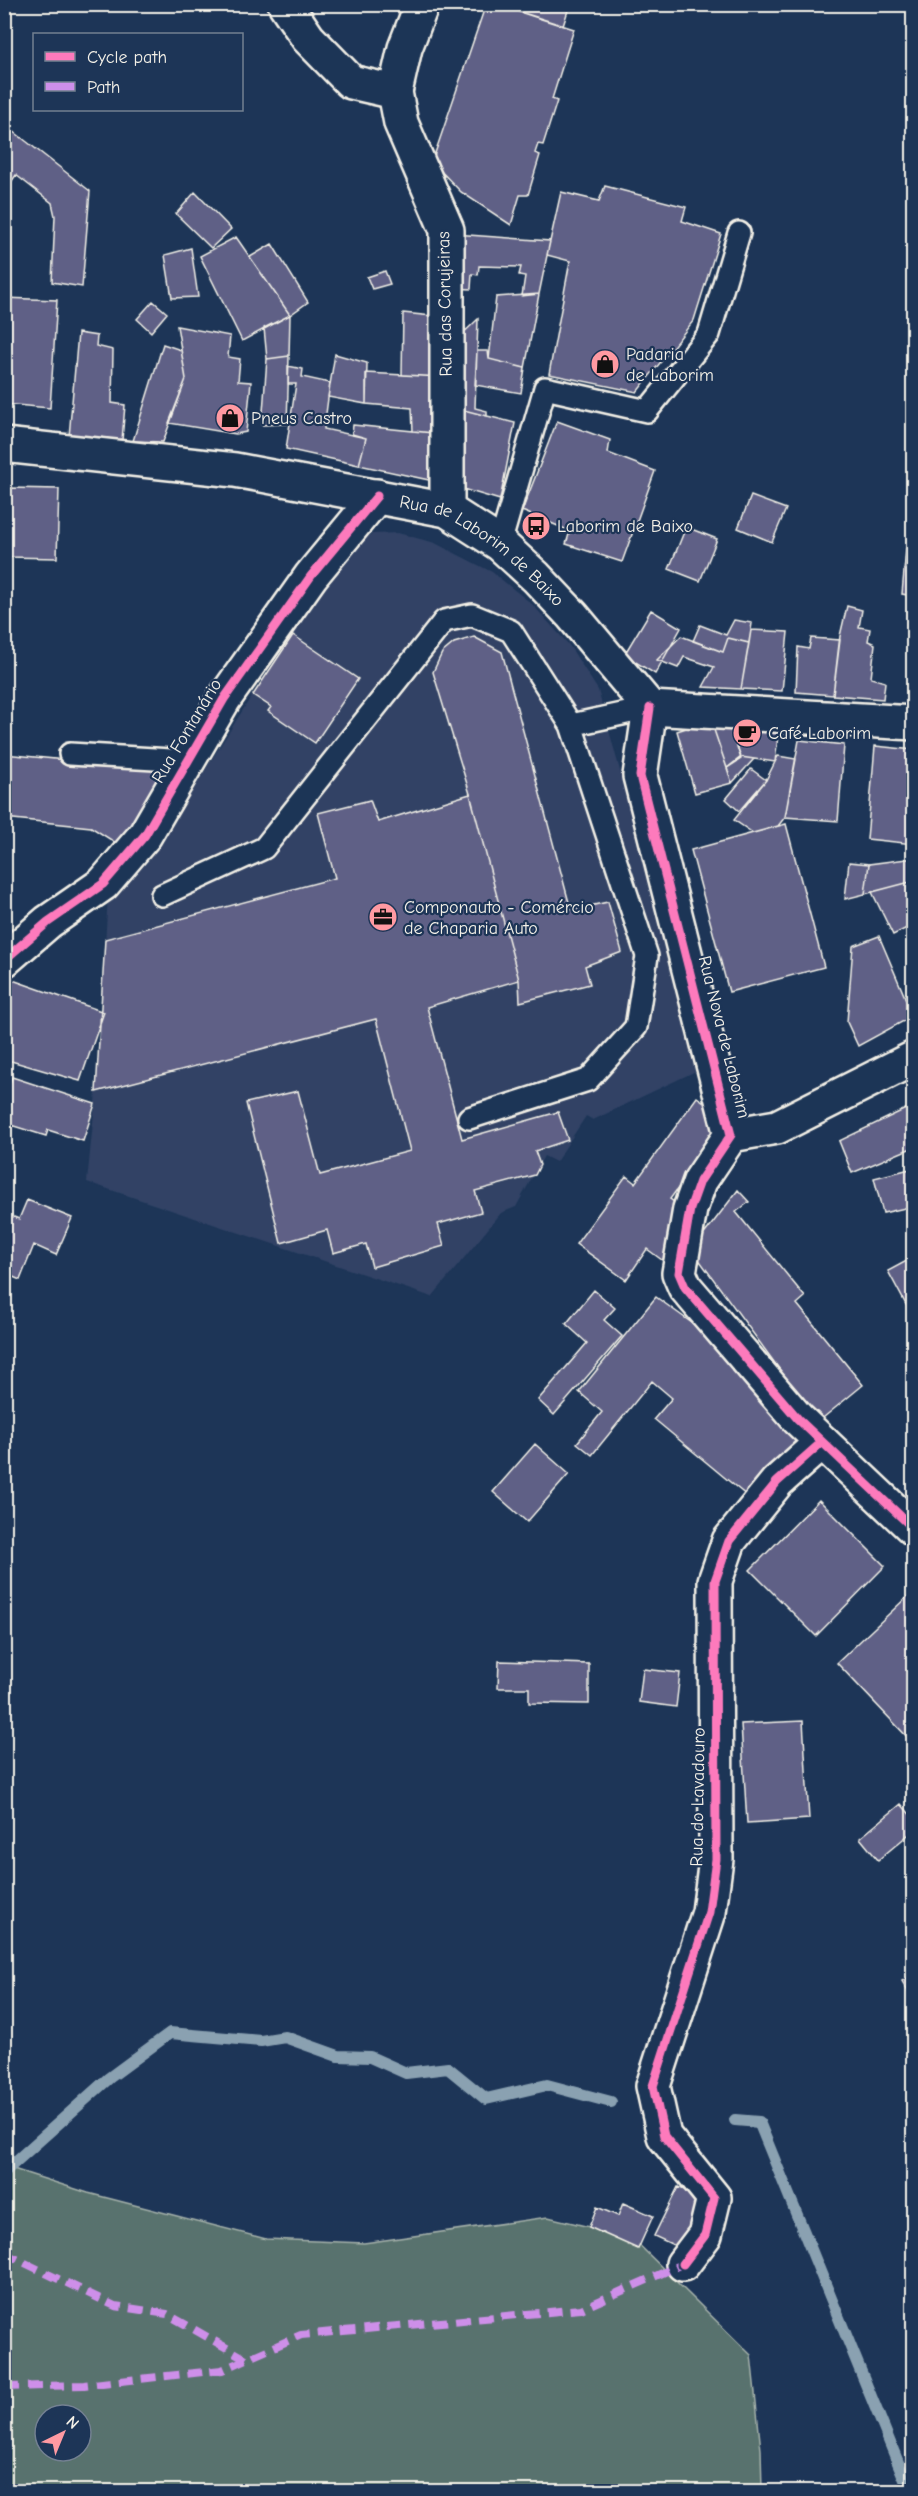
<svg xmlns="http://www.w3.org/2000/svg" width="918" height="2496" font-family="'Comic Neue',sans-serif">
<style>
.built{fill:#304265}
.green{fill:#58726e;stroke:#a6b2ab;stroke-width:1.5;fill-rule:evenodd}
.lines{fill:none;stroke-linecap:round;stroke-linejoin:round}
.stream{stroke:#8aa1b1;stroke-width:12}
.building{fill:#5e6186;stroke:#f4f1e8;stroke-width:1.5}
.lane-casing{stroke:#f4f1e8;stroke-width:26}
.street-casing{stroke:#f4f1e8;stroke-width:38}
.secondary-casing{stroke:#f4f1e8;stroke-width:38}
.lane{stroke:#1d3557;stroke-width:21}
.street{stroke:#1d3557;stroke-width:33}
.secondary{stroke:#1d3557;stroke-width:33}
.quiet{stroke:#ce8fe9;stroke-width:8;stroke-dasharray:15 8;stroke-linecap:butt}
.cycleway-casing{stroke:#1d3557;stroke-width:13}
.cycleway{stroke:#fd7abc;stroke-width:9}
.labels{text-anchor:middle;dominant-baseline:central;stroke-width:4.5;stroke-linejoin:round;paint-order:stroke}
.street-label{font-size:18px;fill:#f4f1e8;stroke:#1d3557}
.poi-label{font-size:18px;fill:#f4f1e8;stroke:#1d3557;text-anchor:start}
</style>
<rect width="100%" height="100%" fill="#1d3557"/>
<filter id="ink" filterUnits="userSpaceOnUse"><feTurbulence type="fractalNoise" baseFrequency=".0167" numOctaves="2"/><feDisplacementMap in="SourceGraphic" scale="12" xChannelSelector="R" yChannelSelector="G"/><feConvolveMatrix kernelMatrix="1 2 1 2 8 2 1 2 1" color-interpolation-filters="sRGB"/></filter>
<g filter="url(#ink)">
<path class="built" d="M 398,533 L 435,543 L 492,572 L 532,604 L 569,645 L 598,690 L 700,1064 L 696,1071 L 593,1120 L 586,1116 L 556,1162 L 544,1156 L 516,1207 L 501,1213 L 432,1297 L 87,1182 L 96,1092 L 108,895 L 146,864 L 337,560 L 351,544 L 372,534 Z"/>
<path class="green" d="M 4,2166 L 88,2193 L 266,2239 L 364,2243 L 548,2217 L 631,2237 L 751,2355 L 761,2450 L 762,2491 L 5,2491 ZM 45,2415 L 81,2415 L 81,2451 L 45,2451 Z"/>
<g class="lines">
<path class="stream" d="M 735,2120 L 759,2122 L 910,2492
M 4,2172 L 109,2078 L 170,2033 L 261,2041 L 285,2037 L 338,2056 L 370,2057 L 406,2073 L 448,2068 L 486,2099 L 547,2085 L 611,2102"/>
</g>
<path class="building" d="M 486,4 L 495,4 L 574,29 L 552,99 L 557,101 L 543,145 L 538,144 L 535,153 L 540,155 L 528,195 L 520,195 L 511,225 L 461,192 L 432,162 Z
M 495,4 L 570,4 L 563,26 Z
M 4,124 L 90,191 L 82,287 L 52,282 L 55,216 L 52,203 L 16,175 L 4,192 Z
M 605,186 L 686,207 L 682,221 L 721,234 L 694,320 L 637,392 L 549,374 L 570,261 L 547,255 L 561,192 L 599,201 Z
M 195,192 L 231,229 L 211,248 L 176,214 Z
M 454,234 L 550,241 L 539,294 L 522,296 L 525,276 L 519,275 L 521,267 L 479,266 L 478,275 L 472,274 L 471,289 L 455,288 Z
M 236,237 L 290,315 L 242,341 L 200,256 Z
M 272,244 L 308,302 L 290,315 L 250,257 Z
M 191,248 L 198,297 L 172,298 L 165,255 Z
M 385,271 L 390,284 L 372,289 L 367,277 Z
M 539,294 L 525,368 L 489,359 L 496,297 Z
M 4,298 L 57,300 L 50,408 L 4,404 Z
M 153,301 L 167,313 L 151,332 L 137,319 Z
M 403,313 L 442,317 L 442,377 L 402,375 Z
M 290,315 L 289,356 L 267,359 L 264,328 Z
M 478,319 L 475,408 L 487,411 L 487,416 L 456,408 L 455,341 Z
M 177,326 L 230,336 L 228,357 L 240,359 L 238,381 L 251,382 L 246,432 L 236,434 L 169,423 L 186,379 Z
M 78,333 L 97,336 L 96,346 L 113,350 L 112,403 L 125,405 L 122,440 L 69,437 Z
M 163,344 L 181,350 L 186,379 L 163,442 L 133,441 Z
M 477,351 L 488,351 L 489,359 L 525,368 L 521,393 L 475,385 Z
M 335,354 L 367,363 L 366,404 L 328,397 Z
M 289,356 L 287,424 L 262,425 L 267,359 Z
M 288,366 L 303,369 L 302,377 L 330,383 L 324,429 L 366,438 L 359,465 L 286,449 L 296,384 L 288,384 Z
M 366,373 L 442,377 L 443,434 L 413,431 L 412,408 L 366,404 Z
M 456,408 L 515,423 L 500,500 L 456,487 Z
M 557,421 L 610,440 L 608,453 L 655,471 L 622,562 L 566,544 L 570,531 L 522,511 Z
M 353,425 L 443,434 L 443,483 L 359,465 L 366,438 L 352,434 Z
M 8,488 L 59,489 L 57,558 L 7,557 Z
M 751,496 L 786,509 L 772,542 L 738,528 Z
M 686,527 L 717,539 L 700,581 L 669,569 Z
M 906,549 L 914,550 L 914,596 L 902,594 Z
M 847,606 L 862,610 L 859,627 L 870,629 L 868,641 L 875,644 L 871,678 L 885,682 L 883,699 L 833,695 L 840,636 Z
M 651,610 L 681,628 L 655,674 L 624,655 Z
M 734,620 L 752,623 L 749,643 L 728,638 L 723,652 L 693,641 L 700,625 L 726,635 Z
M 751,630 L 788,632 L 782,691 L 741,689 Z
M 293,635 L 358,679 L 315,743 L 268,711 L 271,707 L 253,695 Z
M 681,636 L 723,652 L 728,638 L 749,643 L 741,689 L 703,687 L 714,667 L 684,657 L 678,668 L 657,660 Z
M 474,637 L 502,652 L 571,910 L 608,902 L 622,952 L 585,966 L 590,984 L 520,1002 L 519,980 L 470,794 L 433,672 L 442,653 L 454,643 Z
M 811,638 L 840,640 L 833,695 L 796,692 L 798,647 L 809,649 Z
M 729,722 L 779,727 L 775,762 L 741,757 Z
M 729,722 L 741,759 L 727,768 L 712,724 Z
M 699,724 L 712,724 L 732,783 L 695,793 L 677,731 Z
M 799,740 L 844,745 L 838,821 L 785,817 Z
M 875,746 L 914,750 L 914,844 L 867,839 Z
M 4,754 L 167,770 L 119,845 L 91,827 L 4,818 Z
M 778,756 L 796,759 L 785,817 L 778,826 L 753,833 L 734,820 L 766,780 Z
M 741,757 L 754,759 L 732,783 L 727,768 Z
M 751,769 L 766,780 L 739,811 L 726,799 Z
M 470,794 L 519,980 L 427,1007 L 462,1139 L 558,1112 L 568,1140 L 535,1151 L 540,1165 L 535,1175 L 475,1191 L 481,1212 L 438,1224 L 444,1246 L 372,1267 L 366,1244 L 333,1253 L 327,1230 L 281,1243 L 246,1103 L 298,1091 L 320,1175 L 410,1151 L 376,1019 L 96,1092 L 105,939 L 335,878 L 318,813 L 370,800 L 378,822 Z
M 786,824 L 824,967 L 729,992 L 691,850 Z
M 914,858 L 914,881 L 865,894 L 869,864 Z
M 849,862 L 869,864 L 865,894 L 845,899 Z
M 914,881 L 914,912 L 908,914 L 913,925 L 893,935 L 872,892 Z
M 879,936 L 913,1016 L 858,1046 L 847,1022 L 853,946 Z
M 4,977 L 104,1012 L 80,1081 L 4,1059 Z
M 12,1077 L 95,1104 L 83,1141 L 48,1130 L 46,1136 L 4,1123 L 4,1101 Z
M 697,1097 L 728,1119 L 670,1199 L 698,1219 L 666,1263 L 647,1249 L 626,1280 L 576,1244 L 626,1176 L 635,1183 Z
M 914,1105 L 914,1147 L 852,1173 L 839,1141 Z
M 914,1168 L 914,1206 L 883,1213 L 874,1178 Z
M 738,1190 L 749,1202 L 736,1212 L 805,1297 L 797,1304 L 863,1385 L 818,1422 L 692,1250 Z
M 27,1200 L 72,1218 L 56,1255 L 34,1245 L 20,1280 L 4,1273 L 4,1213 L 19,1219 Z
M 914,1257 L 914,1310 L 910,1312 L 888,1271 Z
M 594,1290 L 615,1308 L 604,1320 L 622,1336 L 554,1415 L 538,1400 L 587,1343 L 566,1324 Z
M 656,1297 L 732,1352 L 802,1437 L 747,1496 L 654,1419 L 672,1398 L 652,1381 L 592,1455 L 577,1443 L 602,1412 L 579,1392 Z
M 535,1444 L 569,1474 L 527,1522 L 493,1492 Z
M 819,1500 L 885,1566 L 816,1636 L 750,1570 Z
M 909,1595 L 914,1600 L 914,1744 L 837,1663 Z
M 499,1661 L 589,1664 L 589,1704 L 529,1703 L 529,1688 L 498,1688 Z
M 643,1669 L 680,1673 L 676,1707 L 639,1702 Z
M 803,1721 L 809,1819 L 747,1823 L 741,1724 Z
M 901,1804 L 914,1819 L 914,1830 L 878,1860 L 860,1838 Z
M 914,1974 L 914,2002 L 902,1981 Z
M 678,2187 L 703,2199 L 680,2248 L 654,2236 Z
M 623,2203 L 653,2216 L 638,2249 L 589,2227 L 597,2207 L 618,2216 Z"/>
<g class="lines">
<g class="lane-casing">
<path id="lane" d="M 500,544 L 545,388 L 647,411 L 709,334 L 739,233
M 70,754 L 188,761
M 162,895 L 264,848 L 444,621 L 472,615 L 511,631 L 571,725 L 650,708
M 469,1118 L 588,1080 L 636,1027 L 647,956 L 571,725"/>
</g>
<g class="street-casing">
<path id="street" d="M 285,4 L 308,38 L 351,82 L 395,92
M 4,960 L 48,922 L 103,884 L 145,835 L 224,699 L 311,576 L 377,496
M 731,1135 L 777,1127 L 914,1058
M 683,2264 L 705,2235 L 714,2198 L 664,2136 L 653,2086 L 709,1912 L 716,1859 L 715,1581 L 729,1541 L 777,1482 L 822,1442"/>
</g>
<g class="secondary-casing">
<g id="secondary">
<path d="M 422,4 L 405,48 L 395,92 L 401,123 L 447,230 L 447,510"/>
<path id="s1" d="M 4,445 L 235,470 L 447,510 L 500,544 L 536,577 L 572,615 L 650,708 L 914,723"/>
<path d="M 650,708 L 640,776 L 731,1135 L 700,1181 L 690,1209 L 679,1273 L 685,1287 L 798,1419 L 914,1529"/>
</g>
</g>
<use href="#lane" class="lane"/>
<use href="#street" class="street"/>
<use href="#secondary" class="secondary"/>
<path class="quiet" d="M 4,2253 L 115,2306 L 167,2314 L 246,2359
M 4,2387 L 84,2385 L 222,2370 L 301,2335 L 581,2309 L 683,2264"/>
<g class="cycleway-casing">
<path id="cycleway" d="M 650,708 L 640,776 L 731,1135 L 700,1181 L 690,1209 L 679,1273 L 685,1287 L 798,1419 L 914,1529
M 4,960 L 48,922 L 103,884 L 145,835 L 224,699 L 311,576 L 377,496
M 683,2264 L 705,2235 L 714,2198 L 664,2136 L 653,2086 L 709,1912 L 716,1859 L 715,1581 L 729,1541 L 777,1482 L 822,1442"/>
</g>
<use href="#cycleway" class="cycleway"/>
</g>
</g>
<defs>
<g id="shop-disc" transform="scale(1.5)"><circle r="9.5" fill="#ff9aa2" stroke="#1d3557"/><path d="M-5-2.5h2.3a2.7 3.5 0 0 1 5.4 0H5L5.5 6h-11ZM-1.5-2.5h3a1.5 2.3 0 0 0-3 0Z" fill="#111"/></g>
<g id="bus-disc" transform="scale(1.5)"><circle r="9.5" fill="#ff9aa2" stroke="#1d3557"/><path d="M-5-6H5V4H4V6H2V4H-2V6H-4V4H-5ZM-3.5-4V0h7V-4ZM-3.5 1.2v1.5H-2V1.2ZM2 1.2v1.5H3.5V1.2Z" fill="#111"/></g>
<g id="cafe-disc" transform="scale(1.5)"><circle r="9.5" fill="#ff9aa2" stroke="#1d3557"/><path d="M-5.5-4.5H6V0H3Q3 3.5 0 3.5H-2.5Q-5.5 3.5-5.5 0ZM3-3.2v2h1.7v-2ZM-6 4.5H4V6H-6Z" fill="#111"/></g>
<g id="office-disc" transform="scale(1.5)"><circle r="9.5" fill="#ff9aa2" stroke="#1d3557"/><path d="M-6-3h4V-5.5h4V-3h4V5H-6ZM-1-4.5V-3h2v-1.5ZM-6 0V1H6V0Z" fill="#111"/></g>
</defs>
<g fill-rule="evenodd">
<use href="#shop-disc" x="605" y="364"/>
<use href="#shop-disc" x="230" y="418"/>
<use href="#bus-disc" x="536" y="526"/>
<use href="#cafe-disc" x="747" y="733"/>
<use href="#office-disc" x="383" y="917"/>
</g>
<g class="labels">
<g class="street-label">
<text transform="translate(445 304) rotate(-91)">Rua das Corujeiras</text>
<text stroke="none"><textPath href="#s1" startOffset="498">Rua de Laborim de Baixo</textPath></text>
<text transform="translate(187 731) rotate(-59)">Rua Fontanário</text>
<text transform="translate(724 1037) rotate(76)">Rua Nova de Laborim</text>
<text transform="translate(698 1797) rotate(-89)">Rua do Lavadouro</text>
</g>
<g class="poi-label">
<text x="626" y="354">Padaria<tspan x="626" dy="21">de Laborim</tspan></text>
<text x="251" y="418">Pneus Castro</text>
<text x="557" y="526">Laborim de Baixo</text>
<text x="768" y="733">Café Laborim</text>
<text x="404" y="907">Componauto - Comércio<tspan x="404" dy="21">de Chaparia Auto</tspan></text>
</g>
</g>
<rect width="918" height="2496" fill="none" stroke="#1d3557" stroke-width="24"/>
<rect x="12" y="12" width="894" height="2472" fill="none" stroke="#f4f1e8" stroke-width="2" filter="url(#ink)"/>
<rect x="33" y="33" width="210" height="78" fill="#1d3557" stroke="#738091" stroke-width="1.5"/>
<rect x="45" y="52" width="30" height="9" fill="#fd7abc" stroke="#738091" stroke-width="1.5"/>
<text x="87" y="63" font-size="18" fill="#f4f1e8">Cycle path</text>
<rect x="45" y="82" width="30" height="9" fill="#ce8fe9" stroke="#738091" stroke-width="1.5"/>
<text x="87" y="93" font-size="18" fill="#f4f1e8">Path</text>
<g transform="translate(63 2433) rotate(43)"><circle r="28" fill="#1d3557" stroke="#738091" stroke-width="1.5"/>
<path d="M0-4.5L10 22L0 15L-10 22Z" fill="#ff9aa2"/>
<text y="-9" font-size="16" font-weight="bold" text-anchor="middle" fill="#f4f1e8">N</text>
</g>
</svg>
